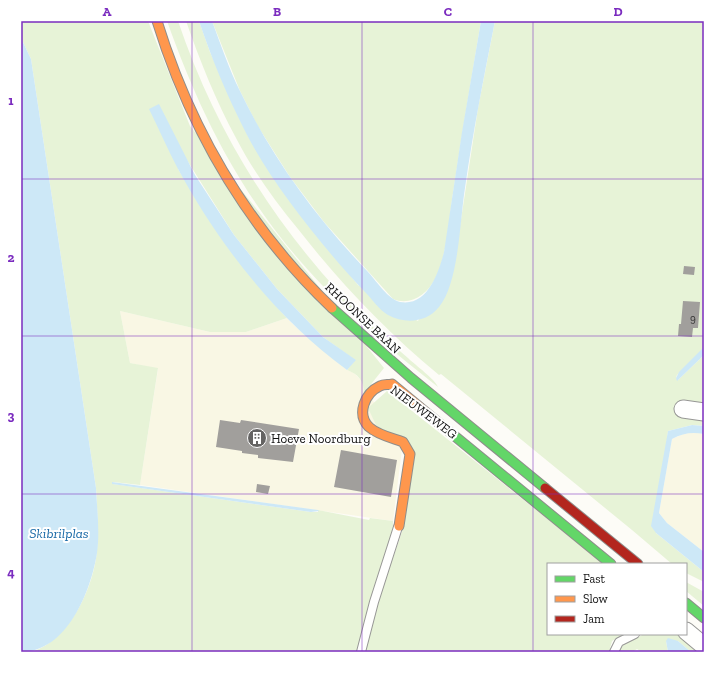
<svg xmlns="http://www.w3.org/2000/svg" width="725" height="673" font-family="'Zilla Slab',serif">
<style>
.farmland{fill:#f9f7e4}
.green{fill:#e7f3d7}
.water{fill:#cde8f7}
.building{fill:#a19f9c}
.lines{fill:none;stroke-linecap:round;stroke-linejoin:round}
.lane-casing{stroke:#979795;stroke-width:10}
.street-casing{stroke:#979795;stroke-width:19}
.fast-casing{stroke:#8e8d8b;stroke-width:11}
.slow-casing{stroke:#8e8d8b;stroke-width:11}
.jam-casing{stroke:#8e8d8b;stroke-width:11}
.lane{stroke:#fffffe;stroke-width:8}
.street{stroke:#fffffe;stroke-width:17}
.fast{stroke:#63d668;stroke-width:9}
.slow{stroke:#ff974d;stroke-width:9}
.jam{stroke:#b3261e;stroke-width:9}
.grid{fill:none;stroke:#7b2cbf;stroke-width:1;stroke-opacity:0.55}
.labels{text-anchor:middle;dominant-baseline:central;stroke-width:4;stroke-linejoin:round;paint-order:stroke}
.number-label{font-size:11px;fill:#353434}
.street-label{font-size:13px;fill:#111;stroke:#fff}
.poi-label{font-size:13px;fill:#111;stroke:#fff;text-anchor:start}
.water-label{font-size:14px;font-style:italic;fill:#1768a6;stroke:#fff}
.neatline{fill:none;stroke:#7b2cbf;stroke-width:1.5}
.grid-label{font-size:13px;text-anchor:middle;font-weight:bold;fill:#7b2cbf}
</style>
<rect width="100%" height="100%" fill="#fdfcf7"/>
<path class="farmland" d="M 120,311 L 210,332 L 246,332 L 287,318 L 297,328 L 347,370 L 354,373 L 360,379 L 402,449 L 393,521 L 140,485 L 158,369 L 130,363 Z
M 694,432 L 704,434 L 704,552 L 667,523 L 659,513 L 672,439 L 683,434 Z"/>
<path class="green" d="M 21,21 L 148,21 L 190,126 L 384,368 L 364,393 C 364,381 358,374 347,370 L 355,360 L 323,337 L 277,289 L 234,235 L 185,157 L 178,169 C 210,222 244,272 287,318 L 246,332 L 210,332 L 120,311 L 130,363 L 158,368 L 140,485 L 113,482 L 113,484 L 311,512 L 318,512 L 318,510 L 369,520 L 370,518 L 393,521 L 393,532 L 374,587 L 357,652 L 32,652 C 70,639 94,587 97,550 C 99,529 97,509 96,488 L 31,59 L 21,38 Z
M 167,21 L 178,21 C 212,122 266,212 338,291 C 360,315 383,337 408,358 C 415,365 435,379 438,387 C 398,355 357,323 322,285 C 247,207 203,122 167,21 Z
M 186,21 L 199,21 L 210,52 L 248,136 L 289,199 L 358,285 L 418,321 L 460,226 L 478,108 L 495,21 L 704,21 L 704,349 L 677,375 L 676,378 L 678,380 L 704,355 L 704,426 L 692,425 L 668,431 L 656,533 L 704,572 L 704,582 L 686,573 L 686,564 L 672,564 L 632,530 L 441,374 L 439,375 C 386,331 340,283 298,229 C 275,201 253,171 236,138 C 216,101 200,61 186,21 Z
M 212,21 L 481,21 C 472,76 462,131 454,187 C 449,214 448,255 435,279 C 427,295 410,306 393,299 L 324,222 L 290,177 L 257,125 L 240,91 Z
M 387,391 L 604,564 L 548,564 L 548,634 L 624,634 L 612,641 L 609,652 L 364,652 L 376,606 L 402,532 L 415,457 L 376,425 L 368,408 Z
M 686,582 L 704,592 L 704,606 L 686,591 Z
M 644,634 L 684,634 L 704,652 L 691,652 L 678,641 L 666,641 L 668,652 L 642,652 L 637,649 L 632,652 L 619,652 L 622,646 Z"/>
<path class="water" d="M 199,21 L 212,21 C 221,45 229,69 240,91 C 272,158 318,220 369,273 C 377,282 388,299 400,302 C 428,307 439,271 444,252 L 462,132 L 481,21 L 495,21 C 484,76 473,132 465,188 C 460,219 459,283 439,307 C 426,323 405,324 388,315 C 379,310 372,299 365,292 C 325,250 274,187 247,135 C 228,98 212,60 199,21 Z
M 21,38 L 31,59 L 96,488 C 97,509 100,532 97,553 C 91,591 67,652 21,652 Z
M 159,104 L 195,175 L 234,235 L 277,289 L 323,337 L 356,360 L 347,370 C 276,318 220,246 178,169 C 168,150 159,129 149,109 Z
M 703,348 L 704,355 L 677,381 L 676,378 L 679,372 Z
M 692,425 L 704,426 L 704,434 C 692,432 683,433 672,439 L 659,513 L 667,523 L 704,552 L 704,572 L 656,533 L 651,526 L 668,431 Z
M 112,482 L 318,510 L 319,511 L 311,512 L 112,484 Z
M 668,638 L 678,641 L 691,652 L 668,652 L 666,641 Z"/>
<path class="building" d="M 684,266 L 695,267 L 694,275 L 683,274 Z
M 683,301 L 700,302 L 698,328 L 693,328 L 692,337 L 678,336 L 679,324 L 681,324 Z
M 220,420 L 240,423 L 241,420 L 299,429 L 293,462 L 258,458 L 258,455 L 242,453 L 242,451 L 216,447 Z
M 341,450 L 397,460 L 391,497 L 334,487 Z
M 257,484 L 270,486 L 268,494 L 256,492 Z"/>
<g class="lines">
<g class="lane-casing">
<path id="lane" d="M 361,652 L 374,602 L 398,527
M 614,652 L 619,642 L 635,634"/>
</g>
<g class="street-casing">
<path id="street" d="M 683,409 L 704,412
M 686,631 L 704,646"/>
</g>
<g class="fast-casing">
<path id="fast" d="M 332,308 L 411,378 L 545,488
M 440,424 L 611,564
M 686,603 L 704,618"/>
</g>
<g class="slow-casing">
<path id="slow" d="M 157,21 C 191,131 249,229 332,308
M 399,526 L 410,454 L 403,442 C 392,438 378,435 369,427 C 356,414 365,393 380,386 C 384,384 388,385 392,384 L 440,424"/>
</g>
<g class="jam-casing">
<path id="jam" d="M 545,488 L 638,564"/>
</g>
<use href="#lane" class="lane"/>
<use href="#street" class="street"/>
<use href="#fast" class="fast"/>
<use href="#slow" class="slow"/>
<use href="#jam" class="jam"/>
</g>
<path class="grid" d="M 192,21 L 192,652M 362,21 L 362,652M 533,21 L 533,652M 21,179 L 704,179M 21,336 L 704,336M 21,494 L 704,494"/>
<defs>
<g id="building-disc" transform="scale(1)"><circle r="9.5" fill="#646362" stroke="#fff"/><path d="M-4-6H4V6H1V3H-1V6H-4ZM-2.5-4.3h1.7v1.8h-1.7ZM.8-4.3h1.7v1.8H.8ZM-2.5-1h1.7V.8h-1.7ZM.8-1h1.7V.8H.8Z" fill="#fff"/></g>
</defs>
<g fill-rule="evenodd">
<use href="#building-disc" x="257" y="438"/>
</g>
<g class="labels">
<g class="number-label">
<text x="693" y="318">9</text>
</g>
<g class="street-label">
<text transform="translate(363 318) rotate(43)">RHOONSE BAAN</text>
<text transform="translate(424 412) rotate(37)">NIEUWEWEG</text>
</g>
<g class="poi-label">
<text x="271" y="438">Hoeve Noordburg</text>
</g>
<g class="water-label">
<text x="59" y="533">Skibrilplas</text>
</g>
</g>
<rect width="725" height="673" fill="none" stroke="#ffffff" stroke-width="44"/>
<rect x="547" y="563" width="140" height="72" fill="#ffffff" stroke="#a0a0a0"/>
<rect x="555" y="576" width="20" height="6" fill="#63d668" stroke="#a0a0a0"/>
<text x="583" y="583" font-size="12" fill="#111111">Fast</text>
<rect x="555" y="596" width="20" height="6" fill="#ff974d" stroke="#a0a0a0"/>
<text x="583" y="603" font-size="12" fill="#111111">Slow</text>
<rect x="555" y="616" width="20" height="6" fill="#b3261e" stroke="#a0a0a0"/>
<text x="583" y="623" font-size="12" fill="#111111">Jam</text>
<rect x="22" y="22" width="681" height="629" class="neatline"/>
<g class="grid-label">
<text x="107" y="16">A</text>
<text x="277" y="16">B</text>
<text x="448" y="16">C</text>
<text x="618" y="16">D</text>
<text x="11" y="105">1</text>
<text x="11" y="262">2</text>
<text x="11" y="420">3</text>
<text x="11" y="577">4</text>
</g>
</svg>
